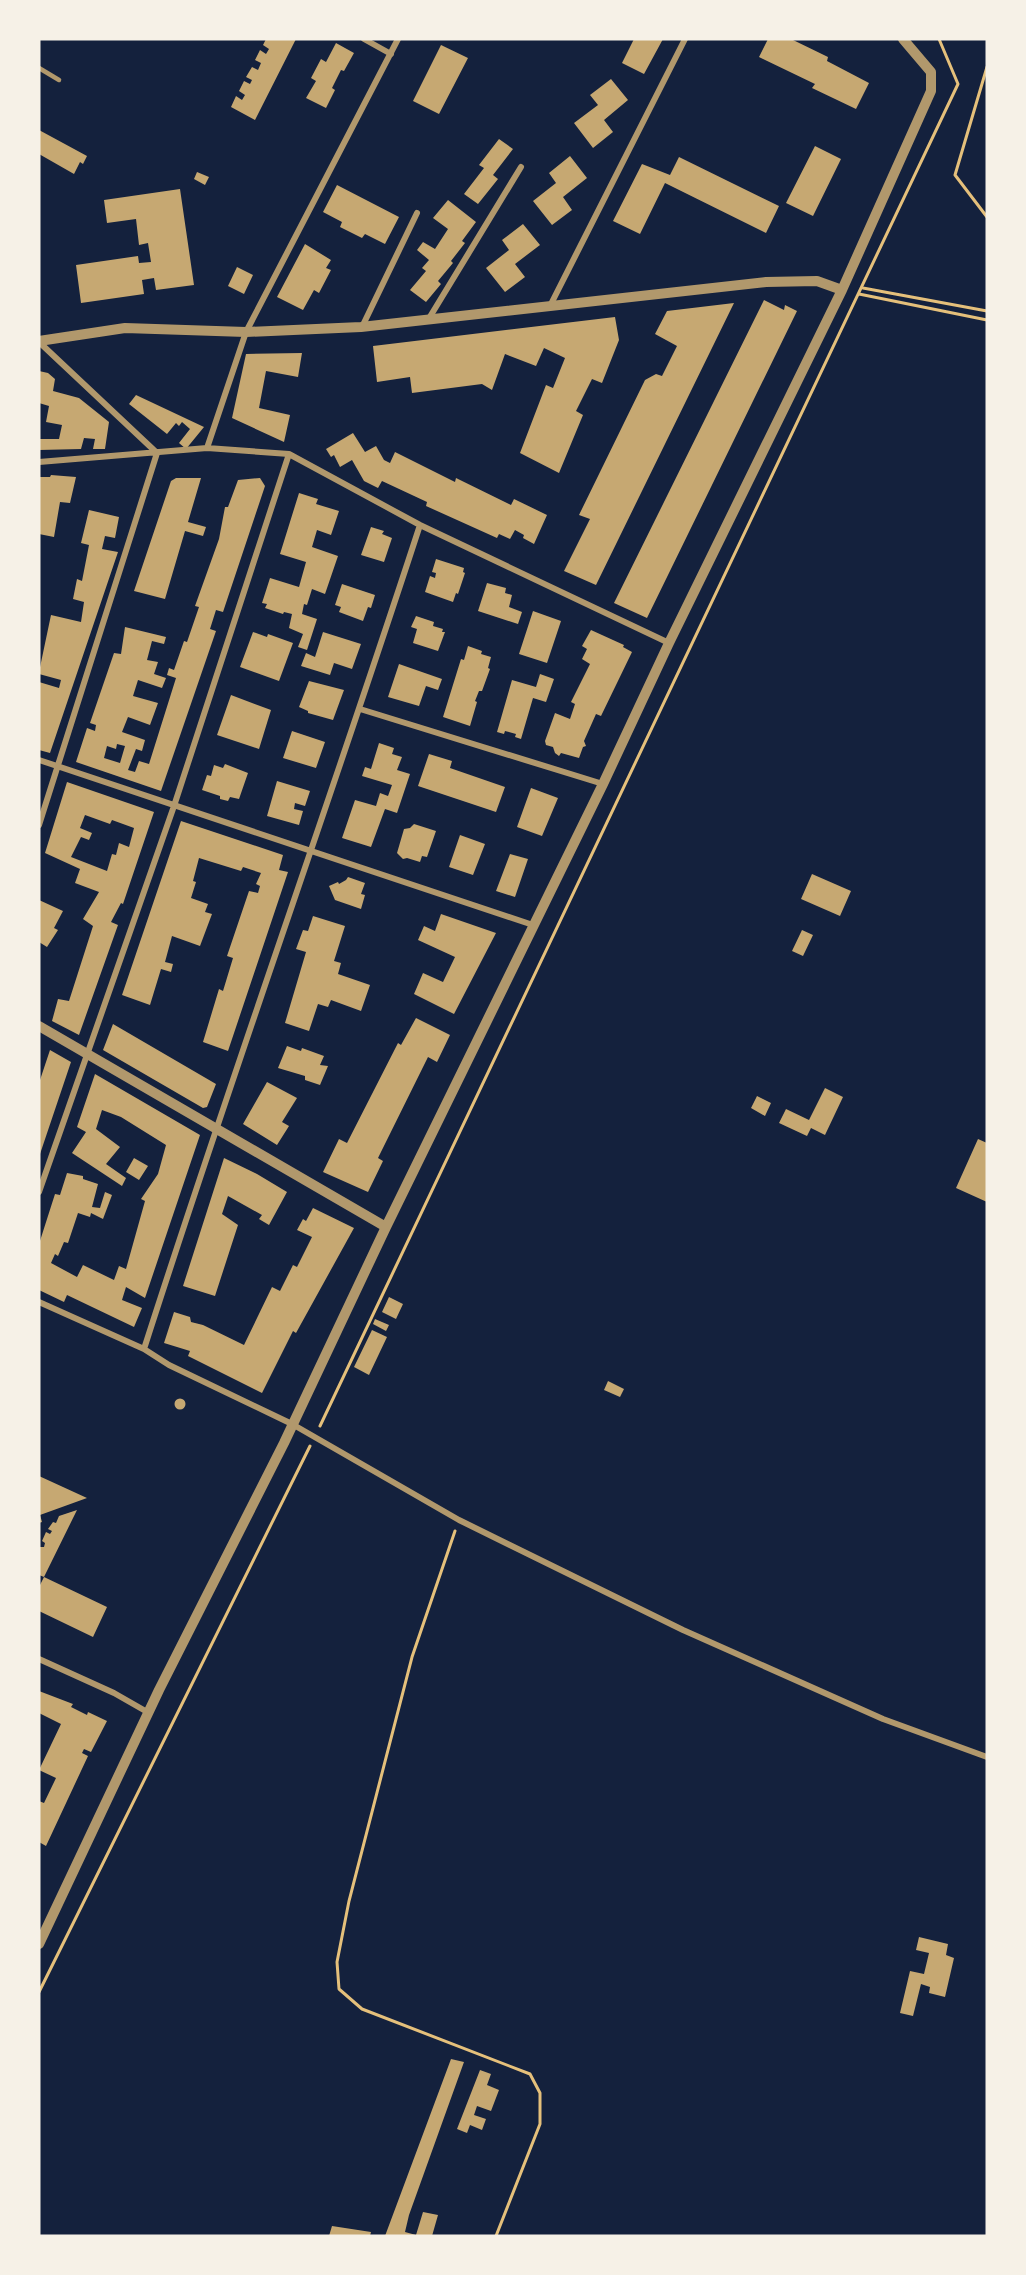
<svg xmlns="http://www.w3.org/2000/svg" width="1026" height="2275" font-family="Cabin,sans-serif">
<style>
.building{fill:#c6a872;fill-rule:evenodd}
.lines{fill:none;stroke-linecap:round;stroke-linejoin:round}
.path{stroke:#e5c07b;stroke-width:3}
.service{stroke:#b1986c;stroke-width:4.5}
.minor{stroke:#b1986c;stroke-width:6}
.tertiary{stroke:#b1986c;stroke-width:10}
</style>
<rect width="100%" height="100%" fill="#14213d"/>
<path class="building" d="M 266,39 L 296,39 L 255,120 L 231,107 L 236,96 L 242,100 L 245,95 L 239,91 L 244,81 L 250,84 L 252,80 L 246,77 L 252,67 L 258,70 L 261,63 L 255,60 L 260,50 L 266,54 L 269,49 L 263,45 Z
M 634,39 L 663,39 L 644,74 L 622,63 Z
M 768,39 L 791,39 L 828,57 L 827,61 L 869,83 L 856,109 L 812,88 L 815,84 L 759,57 Z
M 336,43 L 354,53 L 344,71 L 341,70 L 332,88 L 335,90 L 326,108 L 306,98 L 316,81 L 311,78 L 321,59 L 326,62 Z
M 441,45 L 468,58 L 439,114 L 413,101 Z
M 611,79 L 628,100 L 604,120 L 613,132 L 593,148 L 574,123 L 598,105 L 590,95 Z
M 39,130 L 87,156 L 83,164 L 80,162 L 74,174 L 39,154 Z
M 499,139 L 513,149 L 493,175 L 498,179 L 478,204 L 464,194 L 484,168 L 479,165 Z
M 815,146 L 841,159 L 813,216 L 786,203 Z
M 570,156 L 587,178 L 563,197 L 572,210 L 552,225 L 533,201 L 556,183 L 549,173 Z
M 679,157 L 779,206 L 766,233 L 665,183 L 640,234 L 613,221 L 642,164 L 670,175 Z
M 197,172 L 209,177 L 205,185 L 194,179 Z
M 337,185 L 399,217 L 385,244 L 365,234 L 362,238 L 340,227 L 342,222 L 323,212 Z
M 180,189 L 194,285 L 156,290 L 154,278 L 142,280 L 144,294 L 81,303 L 76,265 L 138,256 L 139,263 L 151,262 L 148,243 L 139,245 L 136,219 L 107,223 L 104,200 Z
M 448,200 L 476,222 L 462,241 L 465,243 L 451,261 L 453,263 L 438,281 L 441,284 L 426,302 L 410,290 L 426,271 L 422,268 L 429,260 L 417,250 L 423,242 L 435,249 L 448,229 L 433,218 Z
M 523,224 L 540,245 L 515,264 L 525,277 L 505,292 L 486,268 L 509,250 L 502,240 Z
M 305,244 L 331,260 L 326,268 L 331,270 L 319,293 L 314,290 L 303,310 L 277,297 Z
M 237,267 L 253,275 L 244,294 L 228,286 Z
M 764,300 L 784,310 L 785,305 L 797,311 L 647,618 L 614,603 Z
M 734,303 L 596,585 L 564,571 L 590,519 L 579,515 L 645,380 L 656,374 L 662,376 L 677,346 L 655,334 L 667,311 Z
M 615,317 L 619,340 L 602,383 L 592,379 L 576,411 L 583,415 L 559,473 L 520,453 L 546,385 L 553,388 L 565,358 L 544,348 L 536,366 L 505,354 L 492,390 L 482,384 L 412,393 L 410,377 L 377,382 L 373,346 Z
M 302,353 L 298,377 L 266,371 L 259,408 L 290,415 L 284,442 L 232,418 L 246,354 Z
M 39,371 L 48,373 L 55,379 L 53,391 L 79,398 L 109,422 L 105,449 L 93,449 L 95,439 L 84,438 L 81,449 L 39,450 L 39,439 L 59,439 L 62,425 L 46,422 L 49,406 L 39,403 Z
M 136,395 L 204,427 L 186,449 L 179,443 L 190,429 L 182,422 L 179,426 L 176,423 L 167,434 L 129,404 Z
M 353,433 L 365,452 L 376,446 L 384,460 L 390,463 L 395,452 L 455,482 L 456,478 L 511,505 L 514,499 L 547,515 L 534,544 L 523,538 L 524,535 L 515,530 L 510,539 L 499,534 L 497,538 L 426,506 L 427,502 L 382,481 L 378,488 L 364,481 L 352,460 L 340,467 L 334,455 L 331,457 L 326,449 Z
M 51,475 L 76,477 L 70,503 L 60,502 L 54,537 L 39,534 L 39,477 L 50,477 Z
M 176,478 L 201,478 L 188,522 L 206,527 L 203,536 L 185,531 L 165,599 L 134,591 L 171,481 Z
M 260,478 L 265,486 L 223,612 L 216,610 L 210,629 L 216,631 L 161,791 L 76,762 L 87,728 L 95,731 L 96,725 L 90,723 L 114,653 L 121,654 L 125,627 L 166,637 L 164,644 L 152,641 L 147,660 L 158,662 L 154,674 L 166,678 L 162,688 L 138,680 L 133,696 L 158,703 L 150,725 L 128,717 L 122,732 L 145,740 L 142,751 L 136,749 L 128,770 L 135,772 L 139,761 L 149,764 L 176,678 L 167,675 L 169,668 L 174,670 L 184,641 L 187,642 L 199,607 L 195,606 L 219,539 L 225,507 L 228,507 L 238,480 ZM 117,744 L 125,746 L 120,763 L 104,758 L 107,746 L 116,749 Z
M 299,493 L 318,499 L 316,504 L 339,511 L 331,535 L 317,530 L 312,547 L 338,556 L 325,594 L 312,589 L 307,605 L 304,604 L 302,614 L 317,619 L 307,650 L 298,647 L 303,634 L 289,628 L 292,614 L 284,612 L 283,614 L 265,608 L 267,604 L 262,603 L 270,578 L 299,587 L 306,562 L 280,554 Z
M 89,510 L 119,517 L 115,538 L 105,536 L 102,549 L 118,552 L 50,753 L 39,750 L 39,682 L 59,688 L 61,680 L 39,674 L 39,672 L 51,615 L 81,622 L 84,602 L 73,599 L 77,579 L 82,581 L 89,545 L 81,543 Z
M 371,527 L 384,531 L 382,534 L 392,538 L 384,562 L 361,555 Z
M 436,559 L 464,568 L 463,572 L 465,573 L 458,594 L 456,593 L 453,602 L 425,592 L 430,576 L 435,578 L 436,573 L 432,572 Z
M 487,583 L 506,588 L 505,593 L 512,595 L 509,607 L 522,612 L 518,624 L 478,611 Z
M 342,584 L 375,595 L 371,608 L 368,607 L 363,621 L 339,612 L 341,607 L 335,605 Z
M 533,611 L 561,621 L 547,663 L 519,654 Z
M 416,616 L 434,622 L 433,626 L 443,629 L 442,632 L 445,632 L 438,651 L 413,643 L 417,629 L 411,627 Z
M 591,630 L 624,645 L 623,647 L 632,652 L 601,716 L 596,714 L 584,741 L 586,746 L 583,747 L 579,758 L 561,753 L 559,756 L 555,753 L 553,747 L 546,745 L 545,741 L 555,713 L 570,719 L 575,704 L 571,702 L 590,664 L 582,659 L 587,649 L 582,646 Z
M 253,632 L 267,637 L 268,634 L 293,643 L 279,681 L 240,667 Z
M 323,632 L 361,644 L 352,669 L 334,663 L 330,675 L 301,666 L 306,653 L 315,657 Z
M 468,646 L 482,651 L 481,654 L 491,657 L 488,668 L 490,669 L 482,691 L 479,691 L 475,701 L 477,702 L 470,726 L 443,717 L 461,659 L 464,660 Z
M 399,664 L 442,679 L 438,690 L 426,686 L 419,706 L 388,697 Z
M 540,674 L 554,679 L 546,702 L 533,698 L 521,739 L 515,737 L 516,734 L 505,731 L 504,734 L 497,732 L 512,680 L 536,687 Z
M 309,681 L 344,690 L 333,720 L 308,713 L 308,711 L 299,707 Z
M 231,695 L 271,710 L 259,749 L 217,735 Z
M 292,731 L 325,742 L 316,768 L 283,758 Z
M 379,743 L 394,748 L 392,754 L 402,757 L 397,770 L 410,774 L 397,813 L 385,809 L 371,847 L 342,838 L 355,800 L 376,806 L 380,793 L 388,796 L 392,785 L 362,776 L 365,767 L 371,769 Z
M 429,754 L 452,761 L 450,768 L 505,787 L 496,812 L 418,786 Z
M 225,764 L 248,773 L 239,799 L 230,797 L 228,801 L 220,799 L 220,796 L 202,790 L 207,775 L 211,776 L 214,765 L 223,768 Z
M 277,781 L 310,791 L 305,806 L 295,803 L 294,809 L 303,811 L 299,825 L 267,816 Z
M 67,782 L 154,812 L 123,904 L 121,903 L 111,922 L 118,925 L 79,1035 L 52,1021 L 58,999 L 69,1001 L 93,926 L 83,919 L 99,892 L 75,883 L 80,869 L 45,853 ZM 85,815 L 110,824 L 112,820 L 134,828 L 129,847 L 119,843 L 116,855 L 112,854 L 107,871 L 71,857 L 81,837 L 89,840 L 92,833 L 80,828 Z
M 531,788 L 558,798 L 542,836 L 517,827 Z
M 181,821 L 283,855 L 279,870 L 288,872 L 228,1051 L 203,1042 L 219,989 L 223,991 L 233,958 L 227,956 L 249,891 L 258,893 L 260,886 L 256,884 L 261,873 L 243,867 L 241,871 L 199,858 L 193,881 L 196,882 L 191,898 L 208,904 L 205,912 L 212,914 L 200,946 L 172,936 L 165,962 L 173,964 L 171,972 L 161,969 L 150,1005 L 122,995 Z
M 414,824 L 436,831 L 427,857 L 422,856 L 420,862 L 407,858 L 403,859 L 397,853 L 404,829 L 410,828 Z
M 460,835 L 485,844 L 473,875 L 449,867 Z
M 510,854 L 528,859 L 515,897 L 496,891 Z
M 812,874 L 851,891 L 840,916 L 801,899 Z
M 348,877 L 365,883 L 361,894 L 365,895 L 361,909 L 335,900 L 329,886 L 338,882 L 339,884 L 346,880 Z
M 39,900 L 63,911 L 54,928 L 58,930 L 47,947 L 39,942 Z
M 441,914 L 496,933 L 454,1014 L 414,994 L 423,973 L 443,982 L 455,957 L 418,940 L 424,926 L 435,931 Z
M 313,916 L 345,926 L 334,961 L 341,963 L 338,974 L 370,985 L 361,1011 L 331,1000 L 328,1007 L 318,1004 L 309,1031 L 285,1023 L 306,952 L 296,949 L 303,930 L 308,931 Z
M 802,930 L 813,935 L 803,956 L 792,951 Z
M 416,1018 L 450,1035 L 437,1062 L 428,1057 L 378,1158 L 383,1161 L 368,1192 L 323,1172 L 339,1139 L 347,1143 L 398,1043 L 401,1045 Z
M 113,1024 L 216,1084 L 207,1107 L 203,1108 L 103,1050 Z
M 287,1046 L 301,1051 L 302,1048 L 324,1056 L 320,1065 L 328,1066 L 320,1085 L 305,1080 L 305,1076 L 278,1068 Z
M 50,1050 L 71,1062 L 39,1157 L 39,1083 Z
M 95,1074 L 200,1135 L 145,1298 L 126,1287 L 122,1300 L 142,1308 L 134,1327 L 67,1295 L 64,1302 L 39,1290 L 39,1244 L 55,1194 L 60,1195 L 67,1173 L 83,1176 L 83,1179 L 98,1184 L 92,1207 L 100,1208 L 105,1192 L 112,1195 L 103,1219 L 91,1213 L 90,1217 L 78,1213 L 68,1243 L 64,1242 L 58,1256 L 55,1254 L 51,1263 L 77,1277 L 83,1265 L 114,1280 L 119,1266 L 126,1269 L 145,1201 L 141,1199 L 158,1174 L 166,1145 L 121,1117 L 102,1110 L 96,1129 L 120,1147 L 106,1164 L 126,1178 L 122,1186 L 72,1153 L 86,1132 L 77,1127 Z
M 267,1082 L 297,1098 L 282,1122 L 289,1126 L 277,1145 L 243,1124 Z
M 825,1088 L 843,1097 L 825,1135 L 811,1128 L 807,1136 L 779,1123 L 786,1109 L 809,1120 Z
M 757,1096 L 771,1103 L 765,1116 L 751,1108 Z
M 978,1139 L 987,1143 L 987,1202 L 956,1188 Z
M 134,1158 L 148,1166 L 139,1180 L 126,1172 Z
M 224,1158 L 257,1174 L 287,1192 L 269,1225 L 259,1219 L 262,1215 L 228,1196 L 222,1214 L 238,1225 L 215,1296 L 183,1286 Z
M 313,1208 L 354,1228 L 296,1333 L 293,1331 L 262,1393 L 188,1356 L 190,1351 L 164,1343 L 174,1312 L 190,1317 L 191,1322 L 203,1325 L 244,1345 L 272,1287 L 280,1291 L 293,1265 L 297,1267 L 312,1237 L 297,1230 L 303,1219 L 306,1221 Z
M 389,1297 L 403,1304 L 396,1319 L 382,1312 Z
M 375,1319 L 389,1325 L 386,1331 L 373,1324 Z
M 372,1330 L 387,1337 L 369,1375 L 354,1367 Z
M 608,1381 L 624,1389 L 620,1397 L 604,1390 Z
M174.5 1404a5.5 5.5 0 1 1 11 0a5.5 5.5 0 1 1-11 0Z
M 39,1476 L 87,1498 L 40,1515 L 42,1522 L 39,1523 Z
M 77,1510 L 44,1577 L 39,1575 L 39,1547 L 44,1547 L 45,1543 L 42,1541 L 46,1532 L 50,1534 L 52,1531 L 48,1529 L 53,1522 L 56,1523 L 59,1516 Z
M 44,1577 L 107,1607 L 93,1637 L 39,1611 L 39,1587 Z
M 39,1691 L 73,1704 L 71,1707 L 87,1715 L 88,1712 L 107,1721 L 91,1752 L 84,1749 L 82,1753 L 88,1756 L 46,1846 L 39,1842 L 39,1801 L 44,1803 L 56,1778 L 39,1770 L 61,1724 L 39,1713 Z
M 919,1937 L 948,1944 L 946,1955 L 954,1958 L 945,1997 L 929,1993 L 930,1987 L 921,1984 L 913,2016 L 900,2013 L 910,1971 L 924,1974 L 929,1953 L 916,1950 Z
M 451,2059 L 464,2062 L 409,2215 L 405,2232 L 416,2235 L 423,2212 L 438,2215 L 432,2236 L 385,2236 Z
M 480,2070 L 491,2074 L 487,2085 L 499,2090 L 491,2111 L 477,2106 L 474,2115 L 486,2119 L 482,2130 L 470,2125 L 467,2133 L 457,2129 Z
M 332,2226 L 371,2232 L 370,2236 L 329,2236 Z"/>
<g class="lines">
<path class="path" d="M 987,67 L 955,175 L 987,217
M 863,288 L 987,311
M 859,294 L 987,320
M 320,1426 L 958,84 L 939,39
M 455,1531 L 412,1657 L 349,1901 L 337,1962 L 339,1989 L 362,2009 L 530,2074 L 540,2093 L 540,2124 L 496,2236
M 39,1992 L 310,1446"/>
<path class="service" d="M 39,68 L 59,80"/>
<path class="minor" d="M 364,39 L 391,54
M 550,306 L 685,39
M 428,320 L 521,167
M 362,327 L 417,213
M 39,342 L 157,453
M 207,448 L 246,332 L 398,39
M 39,462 L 207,448 L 289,454 L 420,525 L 669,643
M 360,709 L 603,784
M 39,760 L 533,925
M 39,825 L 157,453
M 39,1192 L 174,806 L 289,454
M 39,1302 L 144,1349 L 169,1365 L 292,1424 L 459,1520 L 683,1630 L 883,1719 L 987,1757
M 144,1349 C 232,1074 330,801 420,525
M 39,1659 L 114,1693 L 149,1713"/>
<path class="tertiary" d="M 39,341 L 125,328 L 246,332 L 361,327 L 766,282 L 817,281 L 842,290
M 39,1026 L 386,1227
M 39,1944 L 159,1690 L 284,1443 L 386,1227 L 603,784 L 669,643 L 842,290 L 931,91 L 931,72 L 903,39"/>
</g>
<rect width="1026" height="2275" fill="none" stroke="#f6f1e7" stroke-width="81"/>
</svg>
